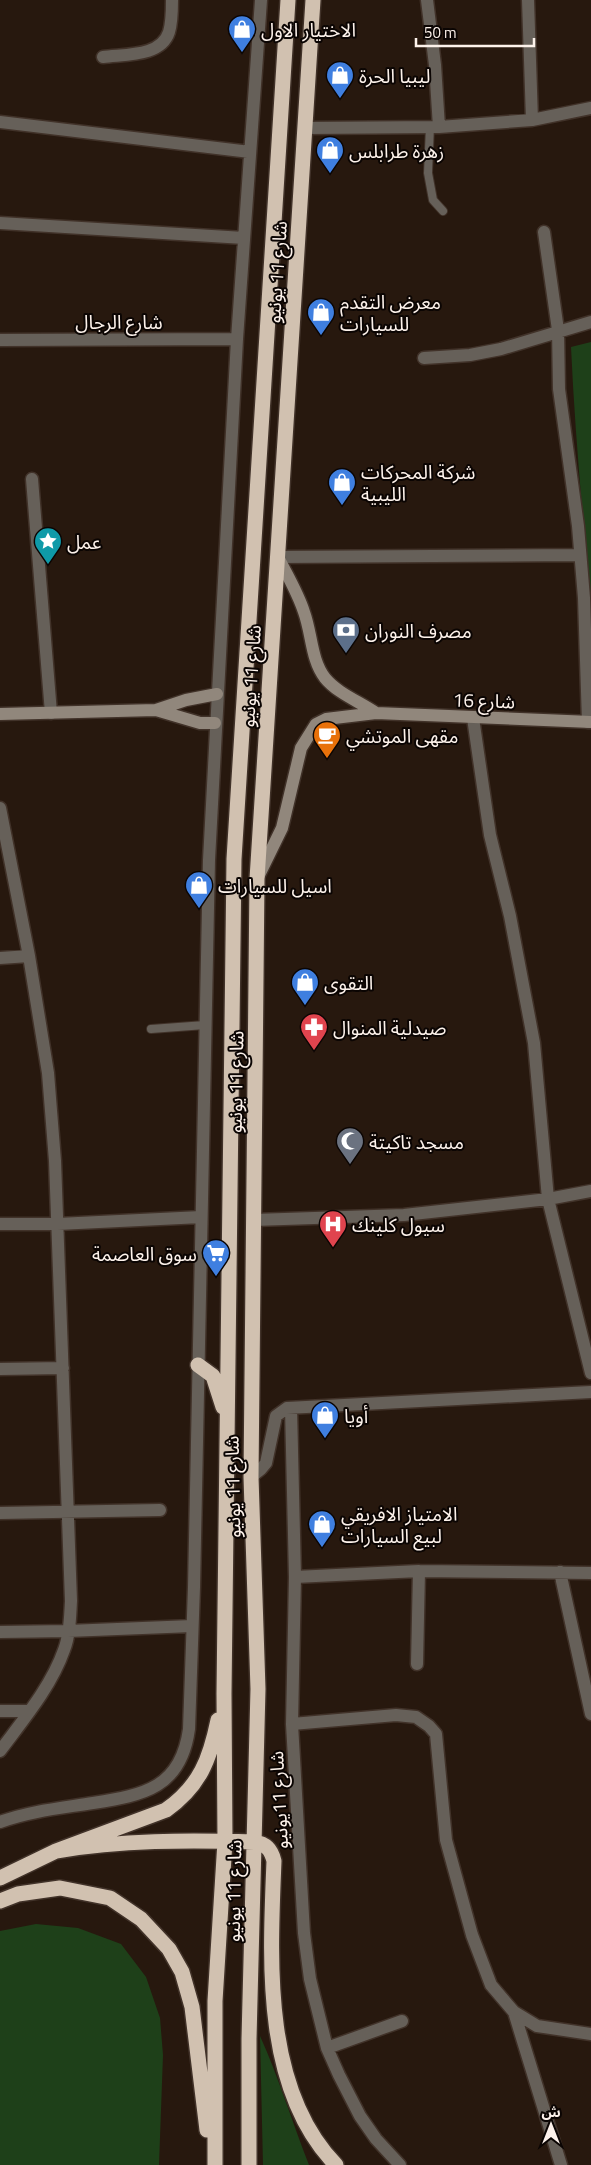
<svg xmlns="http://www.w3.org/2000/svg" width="591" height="2165" font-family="'Titillium Web','Noto Sans Arabic',sans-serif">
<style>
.green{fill:#1e4019}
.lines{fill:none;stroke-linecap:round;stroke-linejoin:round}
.lane-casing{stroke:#413229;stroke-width:10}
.street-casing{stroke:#413229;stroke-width:15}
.secondary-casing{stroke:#413229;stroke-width:15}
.highway-casing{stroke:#413229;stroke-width:18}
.lane{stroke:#666059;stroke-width:8}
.street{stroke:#666059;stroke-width:12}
.secondary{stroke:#91877c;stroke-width:12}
.highway{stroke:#d1c1b0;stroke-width:15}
.labels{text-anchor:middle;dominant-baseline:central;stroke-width:4;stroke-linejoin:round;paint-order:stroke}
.poi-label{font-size:19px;fill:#fdf2eb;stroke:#0b0503;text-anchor:start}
.street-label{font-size:19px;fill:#fdf2eb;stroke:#0b0503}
</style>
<rect width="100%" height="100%" fill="#27180e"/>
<path class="green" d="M 591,342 L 591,616 C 584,527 575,437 571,347 Z
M 36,1924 L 78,1928 L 121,1944 L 146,1977 L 160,2018 L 163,2055 L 159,2165 L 0,2165 L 0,1931 Z
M 260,2036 C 279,2078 292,2122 309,2165 L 263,2165 Z"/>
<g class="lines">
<g class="lane-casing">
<path id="lane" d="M 430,126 L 428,173 L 433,200 L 443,211
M 151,1029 L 205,1025"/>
</g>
<g class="street-casing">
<path id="street" d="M 427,0 L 435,65 L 439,127
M 528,0 L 532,120
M 103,57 C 125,54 161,57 169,32 C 172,22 172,10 172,0
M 0,122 L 250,152
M 305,128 L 439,127 L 532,120 L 591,108
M 0,223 L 244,238
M 544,232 L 558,330 L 559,389 L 578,526 L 584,598 L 588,722
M 0,340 L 237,339
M 424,358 L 470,355 L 501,349 L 591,322
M 32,479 L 51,713
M 278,557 L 579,555
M 473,718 L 490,835 L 510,916 L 534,1043 L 548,1199 L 591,1373
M 0,808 L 29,956 L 48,1073 L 55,1161 L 71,1601 C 70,1617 70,1635 64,1650 C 51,1687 23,1720 0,1751
M 0,958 L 29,956
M 254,1220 L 404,1215 L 548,1199 L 591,1191
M 0,1224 L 58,1224 L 201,1217
M 0,1369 L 63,1368
M 291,1408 L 295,1577 L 292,1724 L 304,1933 L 310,1979 L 327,2048 L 339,2075 L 360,2116 L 376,2139 L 400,2165
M 251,1477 L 261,1469 L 266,1463 L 276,1416 L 287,1408 L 591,1392
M 0,1513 L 160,1510
M 560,1572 L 591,1714
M 295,1577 L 419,1571 L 591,1573
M 0,1632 L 68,1631 L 192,1626
M 417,1664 L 419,1571
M 0,1711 L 30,1711
M 292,1724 L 396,1715 L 416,1717 L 429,1726 L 436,1734 L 446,1840 L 472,1935 L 491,1985 L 514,2012 L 537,2026 L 591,2034
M 0,1822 C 30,1811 62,1808 93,1803 C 144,1795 181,1788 189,1729 L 194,1587 L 209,860 L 237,339 L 261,0
M 514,2012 L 561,2165
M 327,2048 L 402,2021"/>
</g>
<g class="secondary-casing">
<path id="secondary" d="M 278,557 C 287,575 298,593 304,612 C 312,634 311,660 325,678 C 337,693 360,702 376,713
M 156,710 L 200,723 L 215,723
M 0,714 L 156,710 L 186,700 L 217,694
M 258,877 L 282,828 L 301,748 L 316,724 L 326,719 L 376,713 L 591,722"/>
</g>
<g class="highway-casing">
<path id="highway" d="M 198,1365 L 213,1376 L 223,1407
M 56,1851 C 122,1840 187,1840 254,1842 C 266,1844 271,1849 274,1861 C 270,1960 262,2089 336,2165
M 0,1878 L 56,1851 L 166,1810 C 200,1786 210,1759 218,1720
M 0,1901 L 18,1894 L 60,1888 L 110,1898 L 141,1919 L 169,1949 L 182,1972 L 192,2007 L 207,2130
M 215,2165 L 215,2001 L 225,1841 L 224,1694 L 234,859 L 288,0
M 249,2165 L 249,2039 L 258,1689 L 251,1477 L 257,879 L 313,0"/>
</g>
<use href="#lane" class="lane"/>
<use href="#street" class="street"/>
<use href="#secondary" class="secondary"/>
<use href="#highway" class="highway"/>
</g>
<defs>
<g id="shop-pin" transform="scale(1.4375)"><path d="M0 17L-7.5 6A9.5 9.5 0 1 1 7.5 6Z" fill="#3f7fe0" stroke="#0b0503"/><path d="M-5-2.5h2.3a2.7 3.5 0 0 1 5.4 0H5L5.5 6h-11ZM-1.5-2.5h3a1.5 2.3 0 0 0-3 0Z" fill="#fff"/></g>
<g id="sight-pin" transform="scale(1.4375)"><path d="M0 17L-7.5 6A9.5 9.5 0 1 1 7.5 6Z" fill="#0f9aa8" stroke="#0b0503"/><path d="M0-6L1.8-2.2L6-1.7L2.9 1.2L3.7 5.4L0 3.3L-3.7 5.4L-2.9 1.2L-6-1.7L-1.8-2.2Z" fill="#fff"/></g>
<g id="bank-pin" transform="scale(1.4375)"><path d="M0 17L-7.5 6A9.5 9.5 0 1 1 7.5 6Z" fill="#5c6f8a" stroke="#0b0503"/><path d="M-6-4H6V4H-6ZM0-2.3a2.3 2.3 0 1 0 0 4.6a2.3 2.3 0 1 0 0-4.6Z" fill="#fff"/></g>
<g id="cafe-pin" transform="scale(1.4375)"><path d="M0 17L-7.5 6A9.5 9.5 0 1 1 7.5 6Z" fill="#e8710a" stroke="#0b0503"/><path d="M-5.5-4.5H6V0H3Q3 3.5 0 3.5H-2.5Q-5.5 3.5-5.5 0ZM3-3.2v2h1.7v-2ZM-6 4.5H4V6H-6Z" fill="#fff"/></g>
<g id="pharmacy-pin" transform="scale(1.4375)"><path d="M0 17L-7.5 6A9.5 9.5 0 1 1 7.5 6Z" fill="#e0444e" stroke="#0b0503"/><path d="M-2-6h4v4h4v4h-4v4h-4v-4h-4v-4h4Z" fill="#fff"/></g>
<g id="mosque-pin" transform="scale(1.4375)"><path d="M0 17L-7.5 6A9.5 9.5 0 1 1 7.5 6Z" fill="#6b7280" stroke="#0b0503"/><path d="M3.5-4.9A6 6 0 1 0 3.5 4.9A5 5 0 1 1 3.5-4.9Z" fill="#fff"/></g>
<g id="hospital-pin" transform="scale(1.4375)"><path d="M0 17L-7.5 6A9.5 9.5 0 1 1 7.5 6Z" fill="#e0444e" stroke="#0b0503"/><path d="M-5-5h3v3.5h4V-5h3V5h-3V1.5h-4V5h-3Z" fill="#fff"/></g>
<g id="supermarket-pin" transform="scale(1.4375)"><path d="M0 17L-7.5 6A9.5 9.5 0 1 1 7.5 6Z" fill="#3f7fe0" stroke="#0b0503"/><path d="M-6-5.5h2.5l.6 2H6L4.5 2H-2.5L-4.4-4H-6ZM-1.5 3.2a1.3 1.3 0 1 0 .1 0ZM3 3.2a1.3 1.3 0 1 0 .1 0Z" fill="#fff"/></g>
</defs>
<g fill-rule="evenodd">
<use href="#shop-pin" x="242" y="29"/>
<use href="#shop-pin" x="340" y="75"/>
<use href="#shop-pin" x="330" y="150"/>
<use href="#shop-pin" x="321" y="312"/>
<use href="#shop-pin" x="342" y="482"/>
<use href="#sight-pin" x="48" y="541"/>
<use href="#bank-pin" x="346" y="630"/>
<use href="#cafe-pin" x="327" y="735"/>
<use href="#shop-pin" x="199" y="885"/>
<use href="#shop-pin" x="305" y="982"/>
<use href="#pharmacy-pin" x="314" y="1027"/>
<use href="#mosque-pin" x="350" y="1141"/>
<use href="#hospital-pin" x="333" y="1224"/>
<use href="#supermarket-pin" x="216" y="1253"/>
<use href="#shop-pin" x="325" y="1415"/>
<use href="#shop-pin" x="322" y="1524"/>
</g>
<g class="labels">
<g class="poi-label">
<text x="261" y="29">الاختيار الاول</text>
<text x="359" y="75">ليبيا الحرة</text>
<text x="349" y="150">زهرة طرابلس</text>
<text x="340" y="301">معرض التقدم<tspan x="340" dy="22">للسيارات</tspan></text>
<text x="361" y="471">شركة المحركات<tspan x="361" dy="22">الليبية</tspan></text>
<text x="67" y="541">عمل</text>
<text x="365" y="630">مصرف النوران</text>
<text x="346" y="735">مقهى الموتشي</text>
<text x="218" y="885">اسيل للسيارات</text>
<text x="324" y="982">التقوى</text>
<text x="333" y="1027">صيدلية المنوال</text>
<text x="369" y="1141">مسجد تاكيتة</text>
<text x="352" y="1224">سيول كلينك</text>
<text x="197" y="1253" text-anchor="end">سوق العاصمة</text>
<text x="344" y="1415">أويا</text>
<text x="341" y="1513">الامتياز الافريقي<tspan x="341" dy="22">لبيع السيارات</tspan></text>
</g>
<g class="street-label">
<text transform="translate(276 272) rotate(-86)">شارع 11 يونيو</text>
<text x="119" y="321">شارع الرجال</text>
<text transform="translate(250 676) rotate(-86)">شارع 11 يونيو</text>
<text transform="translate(484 700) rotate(2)">شارع 16</text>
<text transform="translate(235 1082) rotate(-89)">شارع 11 يونيو</text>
<text transform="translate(232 1487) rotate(-91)">شارع 11 يونيو</text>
<text transform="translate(278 1800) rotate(-93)">شارع 11يونيو</text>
<text transform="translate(233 1891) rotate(-89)">شارع 11 يونيو</text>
</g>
</g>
<g transform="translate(551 2125)" stroke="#0b0503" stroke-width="4" paint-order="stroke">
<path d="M0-4L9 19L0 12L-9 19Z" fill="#fdf2eb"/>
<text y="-8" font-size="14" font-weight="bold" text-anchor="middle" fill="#fdf2eb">ش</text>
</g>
<path d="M416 38v8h118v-8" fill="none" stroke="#fdf2eb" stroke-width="2.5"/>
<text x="424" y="38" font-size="15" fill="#fdf2eb" stroke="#0b0503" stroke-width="4" paint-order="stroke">50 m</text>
</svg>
